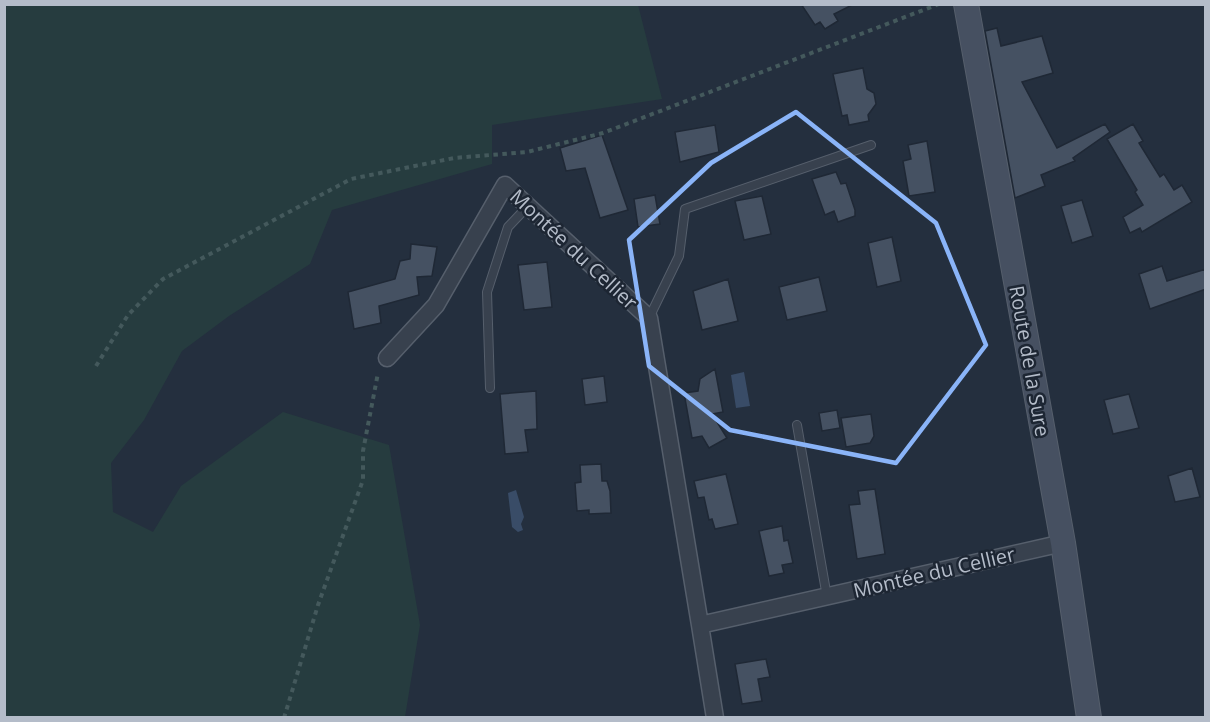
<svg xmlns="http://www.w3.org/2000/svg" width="1210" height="722" font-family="'Open Sans',sans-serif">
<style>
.green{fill:#263c3f}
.water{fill:#394c67}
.building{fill:#455162;stroke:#1f2835;stroke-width:1.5}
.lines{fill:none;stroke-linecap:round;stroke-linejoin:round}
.service-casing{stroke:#565f6c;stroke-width:10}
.minor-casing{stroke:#565f6c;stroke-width:19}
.secondary-casing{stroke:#565f6c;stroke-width:26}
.path{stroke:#44595c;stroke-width:4;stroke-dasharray:4.5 4.5;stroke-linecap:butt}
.service{stroke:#38414e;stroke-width:8}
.minor{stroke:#38414e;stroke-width:16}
.secondary{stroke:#465061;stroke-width:24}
.marked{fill:none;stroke:#8ab4f8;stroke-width:4.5;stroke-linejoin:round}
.labels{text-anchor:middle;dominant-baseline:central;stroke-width:5;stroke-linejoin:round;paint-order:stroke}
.street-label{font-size:20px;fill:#b4bcc9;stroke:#1d2633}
</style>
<rect width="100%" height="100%" fill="#242f3e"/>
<path class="green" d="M 4,5 L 638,5 L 662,99 L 492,125 L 492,164 L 332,210 L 310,264 L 229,316 L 182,351 L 144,420 L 111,463 L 113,512 L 153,532 L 181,486 L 283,412 L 389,445 L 420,625 L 405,717 L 5,717 Z"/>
<path class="water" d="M 744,372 L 750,406 L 736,408 L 731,375 Z
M 516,490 L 524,517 L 521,524 L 523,530 L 518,532 L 512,527 L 508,493 Z"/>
<path class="building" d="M 801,4 L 854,4 L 834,14 L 838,21 L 825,29 L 820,22 L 815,25 Z
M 997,28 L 1001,46 L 1042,36 L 1053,73 L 1022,82 L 1057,148 L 1105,124 L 1110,132 L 1073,158 L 1075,161 L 1041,175 L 1045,186 L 1015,198 L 985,31 Z
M 863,68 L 867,89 L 874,93 L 876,104 L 868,115 L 869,121 L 849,125 L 847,115 L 842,116 L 833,74 Z
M 1133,124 L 1143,141 L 1139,143 L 1160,177 L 1164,174 L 1174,190 L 1182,185 L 1192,202 L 1142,232 L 1140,228 L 1130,233 L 1123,217 L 1143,205 L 1135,192 L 1137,190 L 1107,139 Z
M 715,125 L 719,152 L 680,162 L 675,132 Z
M 602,135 L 628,210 L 600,218 L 585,168 L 566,171 L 560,148 Z
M 927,141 L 935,192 L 909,196 L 903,161 L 911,159 L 908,145 Z
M 836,172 L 841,184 L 846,183 L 855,210 L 855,216 L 838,222 L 834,211 L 825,215 L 812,179 Z
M 655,195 L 660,224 L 638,227 L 634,199 Z
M 762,196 L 771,234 L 744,240 L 735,201 Z
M 1082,200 L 1093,236 L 1072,243 L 1061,206 Z
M 892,237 L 901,281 L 877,287 L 868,243 Z
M 411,244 L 437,247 L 432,276 L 417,277 L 419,295 L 379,306 L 381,323 L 354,329 L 348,292 L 395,279 L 400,261 L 410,259 Z
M 547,262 L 552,307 L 524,310 L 518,265 Z
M 1162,266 L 1167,281 L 1206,269 L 1206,289 L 1150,309 L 1139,274 Z
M 819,277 L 827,311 L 787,320 L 779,287 Z
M 728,279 L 738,321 L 702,330 L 693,291 Z
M 715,369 L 723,412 L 712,414 L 727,438 L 709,448 L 702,436 L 692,438 L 684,393 L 698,391 L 700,379 Z
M 604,376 L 607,402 L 585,405 L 582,379 Z
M 536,391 L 537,429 L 525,430 L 528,452 L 505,454 L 500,394 Z
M 1129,394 L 1139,428 L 1113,434 L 1104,400 Z
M 837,410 L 840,428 L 822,431 L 819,413 Z
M 871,414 L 874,436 L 870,443 L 846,447 L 841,418 Z
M 601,464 L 602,481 L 607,481 L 610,491 L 611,513 L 589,514 L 589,510 L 577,511 L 575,483 L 581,482 L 580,465 Z
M 1192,468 L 1200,497 L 1175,502 L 1168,476 Z
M 726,474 L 738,524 L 715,529 L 712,519 L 709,520 L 704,497 L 698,498 L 694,481 Z
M 875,489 L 885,554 L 857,559 L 849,505 L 860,504 L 858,491 Z
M 782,526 L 784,541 L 788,540 L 793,563 L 782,565 L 784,573 L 769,576 L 759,531 Z
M 766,659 L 770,677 L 758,679 L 762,701 L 742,704 L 735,664 Z"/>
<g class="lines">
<g class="service-casing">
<path id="service" d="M 649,318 L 679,256 L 685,209 L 871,145
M 490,388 L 487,292 L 508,227 L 527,207
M 797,425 L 827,597"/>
</g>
<g class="minor-casing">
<path id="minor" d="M 387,358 L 436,305 L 505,185 L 649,318 L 700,625
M 715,718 L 700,625 L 1063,543"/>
</g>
<g class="secondary-casing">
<path id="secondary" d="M 966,4 L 1063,543 L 1089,718"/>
</g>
<path class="path" d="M 96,366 L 128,315 L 163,279 L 351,179 L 454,158 L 527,152 L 603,133 L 939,4
M 284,718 L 318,605 L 363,480 L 363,451 L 378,373"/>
<use href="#service" class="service"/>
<use href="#minor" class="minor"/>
<use href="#secondary" class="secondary"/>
</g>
<path class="marked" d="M 796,112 L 936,223 L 986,345 L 896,463 L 730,430 L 649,366 L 629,240 L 711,163 Z"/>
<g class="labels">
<g class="street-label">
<text transform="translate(574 249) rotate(43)">Montée du Cellier</text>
<text transform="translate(1030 361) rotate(80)">Route de la Sure</text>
<text transform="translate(934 572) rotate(-13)">Montée du Cellier</text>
</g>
</g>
<rect width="1210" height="722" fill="none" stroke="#b4bcc9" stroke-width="12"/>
</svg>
